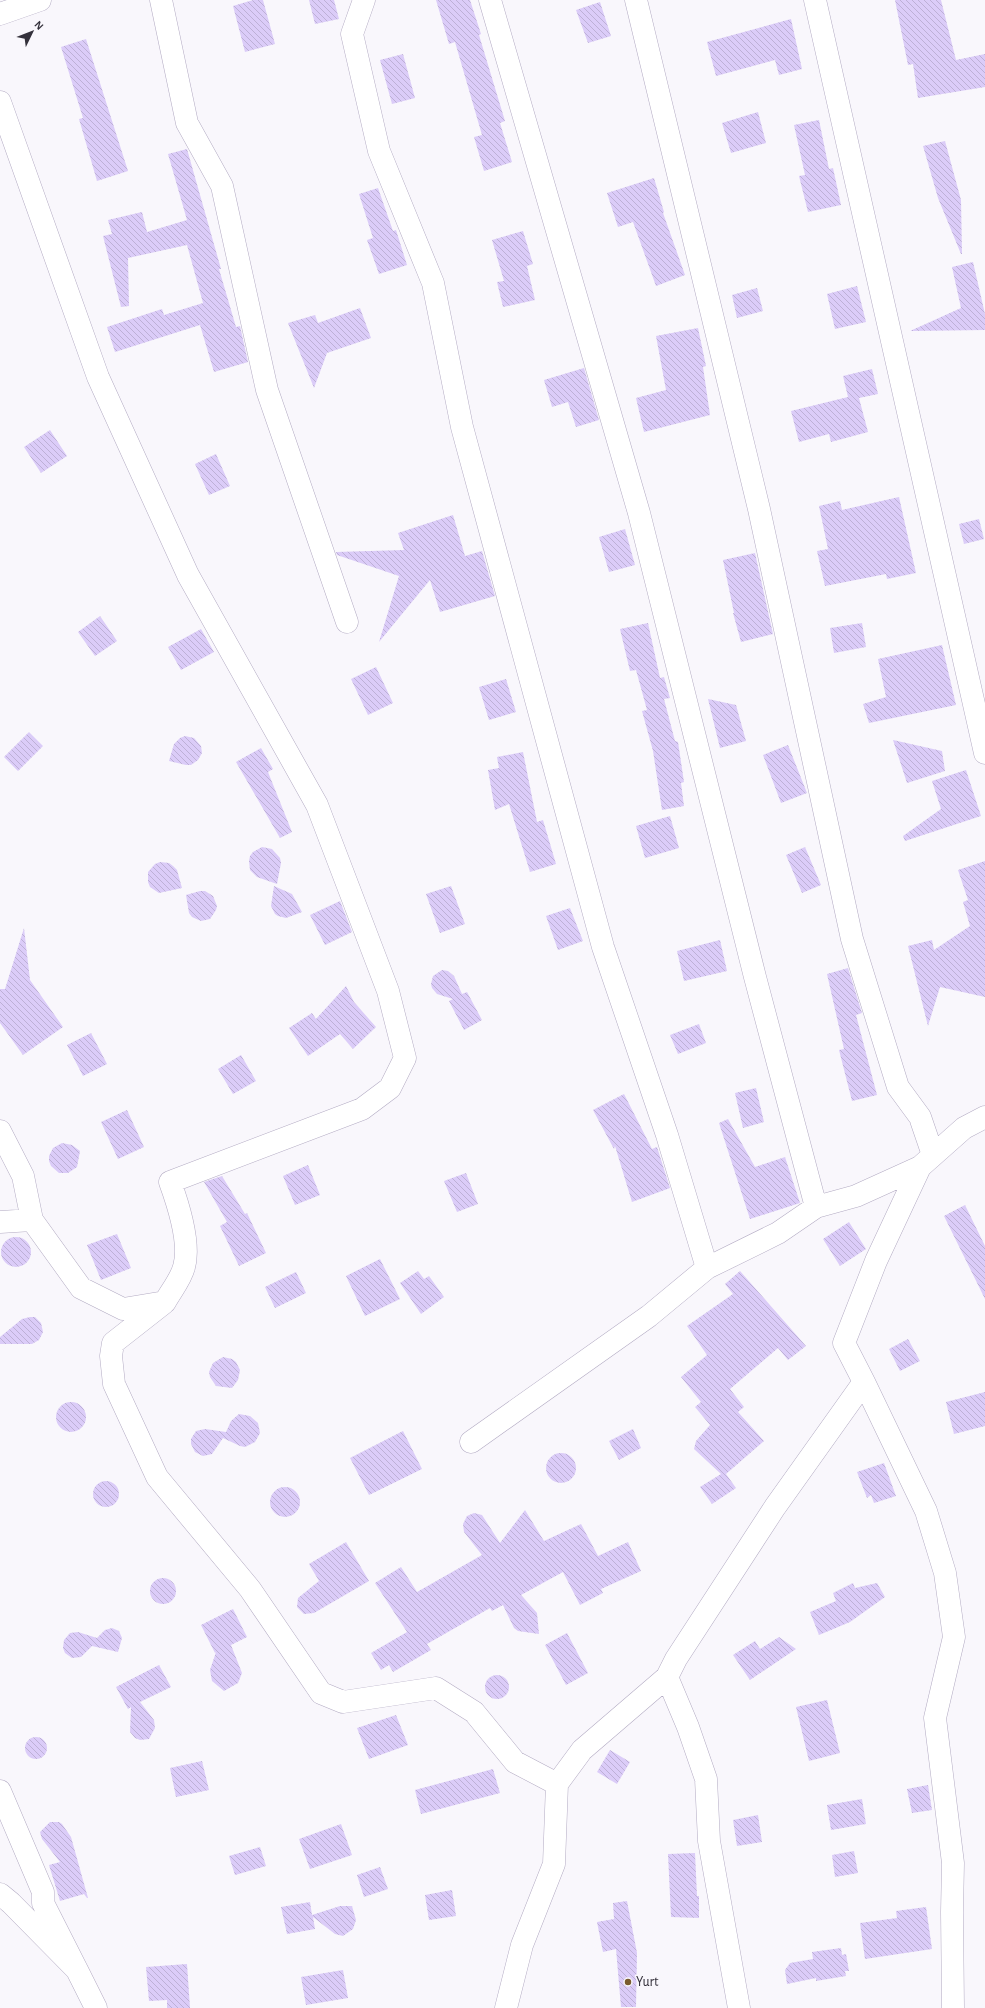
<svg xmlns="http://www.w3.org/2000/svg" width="985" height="2008" font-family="'Alegreya Sans',sans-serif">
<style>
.building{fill:url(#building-back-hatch)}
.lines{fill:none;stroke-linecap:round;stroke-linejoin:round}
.minor-casing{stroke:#b3abc3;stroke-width:23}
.minor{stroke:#fff;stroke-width:22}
.poi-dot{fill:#795b2f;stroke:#f9f7fc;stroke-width:1.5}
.labels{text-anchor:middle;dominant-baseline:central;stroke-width:3;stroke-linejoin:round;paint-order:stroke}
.poi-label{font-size:14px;fill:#34313b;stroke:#f9f7fc;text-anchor:start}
</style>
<defs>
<pattern id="building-back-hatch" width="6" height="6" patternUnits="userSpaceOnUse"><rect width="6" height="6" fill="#dbccf8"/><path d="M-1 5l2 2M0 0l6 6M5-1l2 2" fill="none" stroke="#bdb0d6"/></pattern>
</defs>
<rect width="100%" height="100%" fill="#f9f7fc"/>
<path class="building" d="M 253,0 L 263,0 L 275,44 L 245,52 L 233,6 Z
M 309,0 L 334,0 L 339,19 L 315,24 Z
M 436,0 L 470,0 L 481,34 L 479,35 L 505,121 L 500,123 L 512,162 L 484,171 L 474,137 L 482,135 L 455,42 L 449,44 Z
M 895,0 L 941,0 L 956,60 L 985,54 L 985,87 L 918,98 L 913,64 L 908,65 Z
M 600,2 L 611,36 L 588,43 L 576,10 Z
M 791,19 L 802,69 L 779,75 L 775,60 L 716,76 L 707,42 Z
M 86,39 L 128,171 L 97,181 L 79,119 L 83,118 L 61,47 Z
M 403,54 L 415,98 L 392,104 L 380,60 Z
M 758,112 L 766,143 L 731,153 L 722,123 Z
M 819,120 L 829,169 L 833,168 L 841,205 L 808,212 L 799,176 L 805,175 L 794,125 Z
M 945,141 L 961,200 L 962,254 L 961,254 L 938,198 L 923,146 Z
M 187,149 L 221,269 L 219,269 L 236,327 L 240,326 L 248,362 L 214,372 L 200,325 L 115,352 L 107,327 L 162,309 L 164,315 L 203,303 L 187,245 L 128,258 L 129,306 L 121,307 L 103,236 L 112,234 L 108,220 L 142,212 L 147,232 L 187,220 L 168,154 Z
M 654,178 L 664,212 L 663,213 L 685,275 L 656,286 L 633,222 L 618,227 L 607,193 Z
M 378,188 L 393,231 L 396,230 L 407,265 L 379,274 L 367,240 L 373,238 L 359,194 Z
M 523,231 L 533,264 L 527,266 L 535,300 L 503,307 L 497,282 L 504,281 L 492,240 Z
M 973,262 L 985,314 L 985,330 L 910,331 L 961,308 L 952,267 Z
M 857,286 L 866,322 L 835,329 L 827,294 Z
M 757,288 L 763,311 L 737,318 L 732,295 Z
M 360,308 L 371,338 L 327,353 L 314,388 L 288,323 L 315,315 L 318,323 Z
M 698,328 L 706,366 L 703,367 L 710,415 L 644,432 L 636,398 L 666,390 L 656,336 Z
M 584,368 L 599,420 L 576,427 L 568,402 L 552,407 L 544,380 Z
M 872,369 L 878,394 L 859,398 L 868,432 L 831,442 L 829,434 L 799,442 L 791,411 L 848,397 L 843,376 Z
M 50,430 L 67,456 L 41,473 L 24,447 Z
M 216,454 L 230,486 L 209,495 L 195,464 Z
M 899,497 L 916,573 L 887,579 L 886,574 L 825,586 L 817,551 L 828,549 L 819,506 L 840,501 L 842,510 Z
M 453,515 L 465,556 L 482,551 L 495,596 L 440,612 L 430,580 L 379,642 L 399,576 L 337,555 L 336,552 L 404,550 L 398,533 Z
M 979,519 L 984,539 L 964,544 L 959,524 Z
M 625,529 L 635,565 L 609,572 L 599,537 Z
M 755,553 L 773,634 L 741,642 L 733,613 L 734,613 L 723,560 Z
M 100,616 L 117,641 L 95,656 L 78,632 Z
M 648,623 L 660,678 L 664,677 L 670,698 L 664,699 L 675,741 L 678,742 L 684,782 L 681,783 L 684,806 L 662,810 L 653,751 L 642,711 L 647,710 L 636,670 L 630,671 L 620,629 Z
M 862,623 L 866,647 L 834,653 L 830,628 Z
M 201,629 L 214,652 L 181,670 L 168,647 Z
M 942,645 L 956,705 L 869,723 L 863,704 L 886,697 L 878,659 Z
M 376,667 L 393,703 L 368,715 L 351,679 Z
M 506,679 L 516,712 L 489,720 L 479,687 Z
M 708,699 L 736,705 L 746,741 L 720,748 Z
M 29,732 L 43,746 L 18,771 L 4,757 Z
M 185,736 L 194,738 L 201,746 L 202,753 L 198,760 L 191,765 L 186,765 L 169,761 L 174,744 L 180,738 Z
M 893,740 L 942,751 L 945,771 L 907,783 Z
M 788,745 L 807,793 L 781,803 L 763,755 Z
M 261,748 L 273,769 L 268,772 L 292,832 L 280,838 L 236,762 Z
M 523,752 L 537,822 L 543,820 L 556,864 L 530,872 L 509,804 L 495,810 L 488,770 L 499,768 L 497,757 Z
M 966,770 L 981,816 L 905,841 L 903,836 L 941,809 L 932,781 Z
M 670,816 L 679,848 L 645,858 L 636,826 Z
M 262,847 L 272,849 L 280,858 L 281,863 L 277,884 L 257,877 L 250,870 L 249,861 L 250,856 L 253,852 Z
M 805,847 L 821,885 L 802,893 L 786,855 Z
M 985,861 L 985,997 L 940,987 L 928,1026 L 908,946 L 932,940 L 934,950 L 970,926 L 963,902 L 968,900 L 958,870 Z
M 160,862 L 169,863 L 173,866 L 177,870 L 182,888 L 159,893 L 150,887 L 148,882 L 148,872 L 155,864 Z
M 274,886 L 292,894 L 302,912 L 286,918 L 278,916 L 275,914 L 271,906 Z
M 451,886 L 465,924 L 440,933 L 426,894 Z
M 200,891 L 205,891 L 213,896 L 217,906 L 216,910 L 210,919 L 201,921 L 192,917 L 189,913 L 186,895 Z
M 340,901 L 352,932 L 325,945 L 310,915 Z
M 570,908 L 583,941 L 558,950 L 546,916 Z
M 24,928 L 30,980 L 63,1027 L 23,1055 L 0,1023 L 0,989 L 5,989 Z
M 720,940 L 727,971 L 684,981 L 677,951 Z
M 848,968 L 862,1013 L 856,1015 L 877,1095 L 852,1101 L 839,1050 L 844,1049 L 827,974 Z
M 442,970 L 448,971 L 454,976 L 462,994 L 467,992 L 482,1020 L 464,1030 L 449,1001 L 453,999 L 437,994 L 432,988 L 431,984 L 433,976 Z
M 346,986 L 354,1002 L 376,1027 L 353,1049 L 340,1034 L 308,1056 L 289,1028 L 312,1013 L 316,1019 Z
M 699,1024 L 706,1043 L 678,1054 L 670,1035 Z
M 91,1033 L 107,1064 L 83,1076 L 67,1045 Z
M 241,1055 L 256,1081 L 233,1094 L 218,1069 Z
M 756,1088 L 764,1122 L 743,1128 L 735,1093 Z
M 624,1094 L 652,1149 L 657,1147 L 670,1188 L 632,1202 L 615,1146 L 614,1149 L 593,1110 Z
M 127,1110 L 144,1147 L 118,1159 L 101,1122 Z
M 728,1119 L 755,1167 L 785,1157 L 800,1203 L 750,1219 L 719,1123 Z
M 62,1143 L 72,1145 L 80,1151 L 77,1167 L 68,1173 L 59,1173 L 51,1166 L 49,1161 L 49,1156 L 53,1148 Z
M 308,1165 L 320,1195 L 295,1205 L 283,1176 Z
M 466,1173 L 478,1204 L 457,1212 L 444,1181 Z
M 222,1176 L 245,1214 L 247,1213 L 266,1253 L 239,1266 L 220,1226 L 227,1222 L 204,1182 Z
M 965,1205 L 985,1246 L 985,1299 L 944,1216 Z
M 849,1222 L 866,1249 L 840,1266 L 823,1239 Z
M 117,1234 L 131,1268 L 101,1280 L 87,1245 Z
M1 1252a15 15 0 1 1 30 0a15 15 0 1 1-30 0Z
M 380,1259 L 400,1299 L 365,1316 L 346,1276 Z
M 418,1271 L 424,1279 L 429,1276 L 444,1297 L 421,1314 L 400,1283 Z
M 740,1271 L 806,1346 L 788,1360 L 778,1348 L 730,1389 L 744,1407 L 738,1412 L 764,1441 L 726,1474 L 736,1488 L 712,1504 L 700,1487 L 721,1474 L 694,1449 L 696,1441 L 710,1425 L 695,1407 L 701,1402 L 681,1377 L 707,1355 L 687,1326 L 733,1294 L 725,1284 Z
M 296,1272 L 306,1293 L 275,1308 L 265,1287 Z
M 30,1317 L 35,1317 L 41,1323 L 43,1332 L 39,1340 L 32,1344 L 0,1344 L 0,1337 L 22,1319 Z
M 908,1339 L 920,1361 L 900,1371 L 889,1349 Z
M 223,1357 L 232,1359 L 236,1362 L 240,1370 L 238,1380 L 232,1388 L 216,1386 L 210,1377 L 209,1372 L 213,1363 Z
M 985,1392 L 985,1426 L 954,1434 L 946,1402 Z
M56 1417a15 15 0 1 1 30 0a15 15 0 1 1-30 0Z
M 239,1414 L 250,1416 L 258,1423 L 260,1433 L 255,1442 L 245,1447 L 240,1446 L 223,1438 L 212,1454 L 203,1456 L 195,1452 L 191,1444 L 191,1439 L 196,1431 L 205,1429 L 226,1432 L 231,1421 Z
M 633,1429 L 641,1448 L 619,1460 L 609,1441 Z
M 403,1431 L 422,1469 L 369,1495 L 350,1458 Z
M546 1468a15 15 0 1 1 30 0a15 15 0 1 1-30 0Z
M 884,1463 L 896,1496 L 874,1503 L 871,1495 L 867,1498 L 857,1472 Z
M93 1494a13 13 0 1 1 26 0a13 13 0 1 1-26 0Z
M270 1502a15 15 0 1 1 30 0a15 15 0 1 1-30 0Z
M 525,1510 L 544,1541 L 581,1524 L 598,1556 L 628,1542 L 641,1571 L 601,1589 L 603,1593 L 580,1605 L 563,1572 L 521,1595 L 537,1613 L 539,1634 L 518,1631 L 514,1628 L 503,1605 L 492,1611 L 490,1608 L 427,1644 L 431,1650 L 393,1672 L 389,1665 L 381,1670 L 371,1653 L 407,1632 L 375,1583 L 401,1567 L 417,1592 L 482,1555 L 464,1532 L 463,1524 L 467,1516 L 474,1513 L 482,1515 L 500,1543 Z
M 346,1542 L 369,1581 L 314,1613 L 304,1614 L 297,1607 L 298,1598 L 319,1581 L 309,1564 Z
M150 1591a13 13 0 1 1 26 0a13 13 0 1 1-26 0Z
M 853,1583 L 855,1588 L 877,1583 L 885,1597 L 850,1622 L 819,1635 L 810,1612 L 836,1601 L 833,1593 Z
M 233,1609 L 247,1637 L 231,1645 L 242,1673 L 238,1683 L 224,1691 L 212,1681 L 210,1670 L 216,1652 L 215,1653 L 201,1625 Z
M 112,1628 L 119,1631 L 122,1638 L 118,1652 L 92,1646 L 81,1657 L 72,1658 L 65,1653 L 63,1648 L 64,1640 L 70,1633 L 78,1632 L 97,1638 L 105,1630 Z
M 567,1633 L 588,1673 L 566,1685 L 545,1645 Z
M 779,1637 L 796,1649 L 750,1680 L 733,1655 L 755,1641 L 760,1649 Z
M 159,1665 L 171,1687 L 140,1702 L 154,1720 L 155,1728 L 149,1739 L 140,1740 L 135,1738 L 130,1732 L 131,1707 L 128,1709 L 116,1687 Z
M485 1687a12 12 0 1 1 24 0a12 12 0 1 1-24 0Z
M 827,1700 L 840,1753 L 809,1761 L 796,1707 Z
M 396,1715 L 408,1745 L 369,1759 L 357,1728 Z
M25 1748a11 11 0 1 1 22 0a11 11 0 1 1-22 0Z
M 610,1750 L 630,1762 L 617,1784 L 597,1772 Z
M 202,1761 L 209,1790 L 176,1797 L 170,1768 Z
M 493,1769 L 500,1793 L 421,1814 L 415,1790 Z
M 928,1785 L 932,1810 L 912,1813 L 907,1789 Z
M 862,1799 L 866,1824 L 831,1830 L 827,1805 Z
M 758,1815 L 762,1842 L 737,1846 L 733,1820 Z
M 50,1822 L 59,1822 L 62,1824 L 71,1837 L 88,1898 L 87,1898 L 84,1894 L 60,1901 L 49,1865 L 60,1862 L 42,1839 L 40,1832 Z
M 341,1824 L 352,1855 L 310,1869 L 299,1839 Z
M 260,1847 L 266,1866 L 235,1875 L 229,1856 Z
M 854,1851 L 858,1873 L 835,1877 L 832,1855 Z
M 695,1853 L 697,1896 L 699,1896 L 699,1918 L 671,1917 L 668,1854 Z
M 380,1867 L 388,1889 L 364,1897 L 357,1875 Z
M 452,1890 L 456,1916 L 429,1920 L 425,1895 Z
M 627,1901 L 637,1953 L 636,2007 L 621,2007 L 616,1949 L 603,1952 L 597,1922 L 614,1919 L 613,1903 Z
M 310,1902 L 312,1915 L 340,1906 L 352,1906 L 356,1920 L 353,1929 L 343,1936 L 335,1934 L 313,1917 L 315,1929 L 287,1934 L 281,1907 Z
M 926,1907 L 932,1949 L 865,1959 L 860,1923 L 897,1918 L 896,1911 Z
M 841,1948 L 842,1955 L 846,1954 L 849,1971 L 845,1971 L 846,1976 L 816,1981 L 816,1978 L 787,1984 L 785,1970 L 790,1963 L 813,1959 L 812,1952 Z
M 187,1964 L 190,2008 L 167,2008 L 167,2000 L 149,2001 L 146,1967 Z
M 343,1970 L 348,1998 L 306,2005 L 301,1977 Z"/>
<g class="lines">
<g class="minor-casing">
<path id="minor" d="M 161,0 L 187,123 L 222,186 L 267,390 L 347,622
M 364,0 L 352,34 L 379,151 L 433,283 L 462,427 L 603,947 L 667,1135 L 707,1268
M 490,0 L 639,513 L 755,977 L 816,1207
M 636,0 L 759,509 L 852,939 L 898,1087 L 920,1117 L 933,1155
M 815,0 L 985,753
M 0,14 L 40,0
M 0,102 L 98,377 L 188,575 L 317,805 L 388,991 L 405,1058 L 390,1088 L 362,1109 L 170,1182 C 178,1204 191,1243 184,1267 C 181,1279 171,1291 165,1302 L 123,1309 L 81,1288 L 32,1220 L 0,1222
M 0,1131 L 23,1176 L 32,1220
M 164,1303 L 113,1343 L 111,1356 L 114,1384 L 157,1477 L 250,1589 L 321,1693 L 343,1702 L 436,1688 L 474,1712 L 515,1762 L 557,1784
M 864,1382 L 926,1511 L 945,1573 L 954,1637 L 935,1718 L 953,1863 L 952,1912 L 953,2008
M 471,1442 L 649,1316 L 707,1268 L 778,1233 L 816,1207 L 856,1196 L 920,1167
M 667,1677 L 688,1727 L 706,1779 L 709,1841 L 739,2008
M 0,1791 L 43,1892 L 43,1903 L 77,1970
M 0,1894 L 11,1903 L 77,1970 L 96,2008
M 506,2008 L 522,1945 L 554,1864 L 557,1784 L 582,1750 L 667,1677 L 676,1659 L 775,1507 L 864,1382 L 844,1343 L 876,1261 L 920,1167 L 964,1128 L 985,1117"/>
</g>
<use href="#minor" class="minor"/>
</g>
<circle class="poi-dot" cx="628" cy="1982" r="4"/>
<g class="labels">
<g class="poi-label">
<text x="636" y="1982">Yurt</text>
</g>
</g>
<g transform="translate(32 32) rotate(47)" stroke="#f9f7fc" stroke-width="3" paint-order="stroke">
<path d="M0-3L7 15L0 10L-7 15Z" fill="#34313b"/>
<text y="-6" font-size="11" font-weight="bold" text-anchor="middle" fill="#34313b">N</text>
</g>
</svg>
